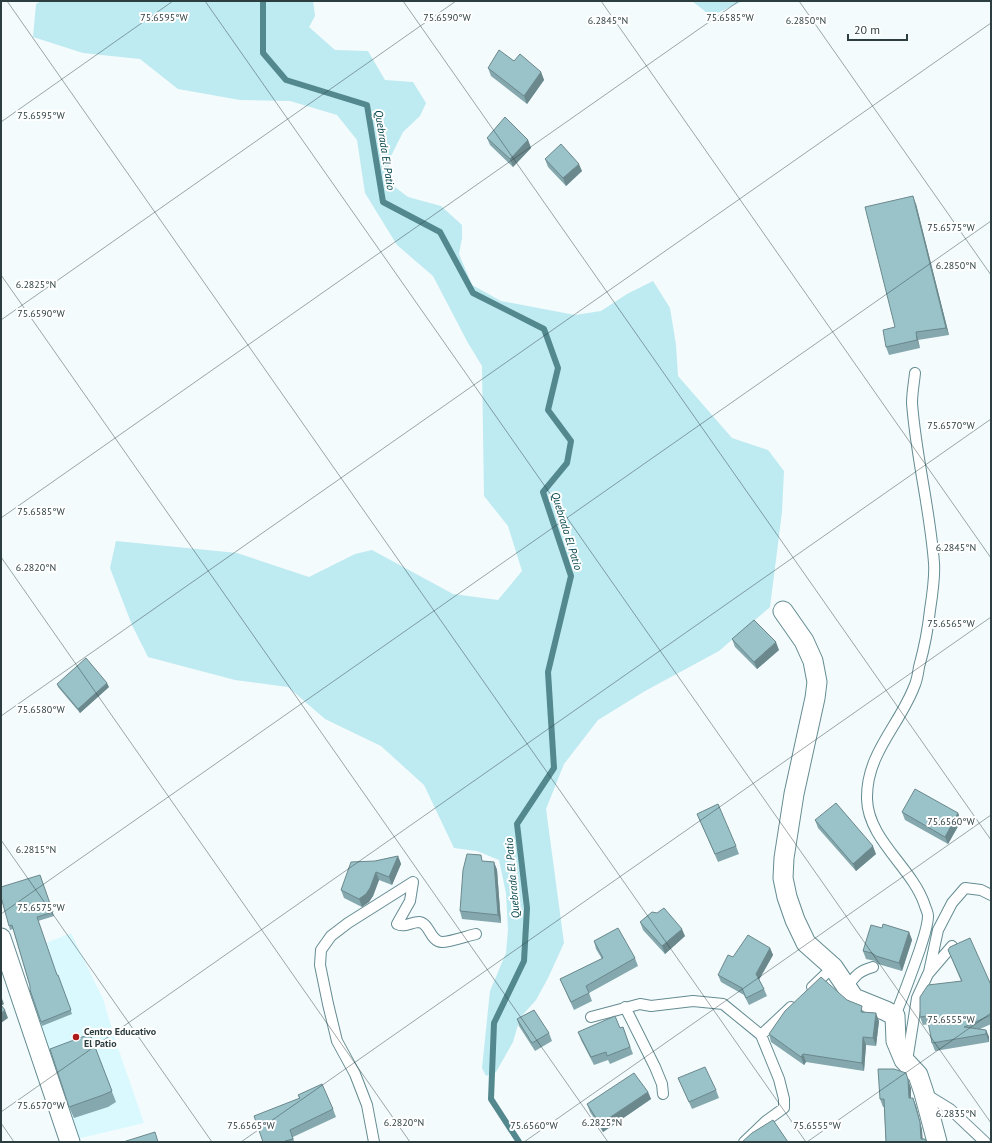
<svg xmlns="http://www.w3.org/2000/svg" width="992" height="1143" font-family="'PT Sans',sans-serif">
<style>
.built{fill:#daf9fe}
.green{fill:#beeaf1}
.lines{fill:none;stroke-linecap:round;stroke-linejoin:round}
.stream{stroke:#53888e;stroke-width:6}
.lane-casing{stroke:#648c92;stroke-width:12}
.street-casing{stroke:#648c92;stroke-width:21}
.lane{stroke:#fff;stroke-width:10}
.street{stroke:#fff;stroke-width:19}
.wall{fill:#84a8ad}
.shaded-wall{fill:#6b888d}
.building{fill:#99c3c9;stroke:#6b888d}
.ticks{fill:none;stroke:#2d3e40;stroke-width:1;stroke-opacity:0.45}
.poi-dot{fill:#ad1b1a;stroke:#fff;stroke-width:1.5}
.labels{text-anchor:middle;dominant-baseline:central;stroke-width:4;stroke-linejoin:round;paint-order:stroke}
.poi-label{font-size:10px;font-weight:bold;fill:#2d3e40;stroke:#fff;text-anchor:start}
.water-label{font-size:11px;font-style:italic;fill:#00434a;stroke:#fff}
.ticks-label{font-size:10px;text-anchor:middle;fill:#2d3e40;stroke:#fff;stroke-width:4;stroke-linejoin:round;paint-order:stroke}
</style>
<rect width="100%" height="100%" fill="#f3fbfc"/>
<path class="built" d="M 71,933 L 103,999 L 117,1045 L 144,1123 L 77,1139 L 73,1119 L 53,1060 L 41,1027 L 26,972 L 46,943 Z"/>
<path class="green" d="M 41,1 L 313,1 L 315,16 L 309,27 L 335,50 L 368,51 L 385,80 L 413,82 L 426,103 L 420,116 L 403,132 L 390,158 L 387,181 L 408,197 L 441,206 L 462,225 L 462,238 L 459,254 L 472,285 L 501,301 L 575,315 L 601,311 L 627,294 L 653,281 L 670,308 L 676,345 L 678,376 L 732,438 L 768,450 L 784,471 L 782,512 L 770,607 L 719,651 L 645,691 L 598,720 L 564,764 L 546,809 L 564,943 L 548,978 L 536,1000 L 520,1018 L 513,1042 L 496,1072 L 486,1076 L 482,1068 L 490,991 L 506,953 L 508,930 L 506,893 L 499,860 L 477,851 L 454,848 L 424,785 L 381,746 L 325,719 L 288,687 L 235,680 L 148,657 L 132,625 L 110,568 L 116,541 L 237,553 L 309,577 L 355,554 L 372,550 L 453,594 L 498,600 L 522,571 L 508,526 L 484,496 L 482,366 L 468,343 L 433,276 L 397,245 L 365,193 L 357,140 L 337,115 L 290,101 L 240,100 L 178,89 L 140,59 L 83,53 L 33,37 L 36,4 Z
M 692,1 L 743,1 L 711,16 Z"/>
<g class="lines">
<path class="stream" d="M 263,1 L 263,53 L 286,80 L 367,105 L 383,202 L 440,232 L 473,293 L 544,329 L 558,368 L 548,410 L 571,441 L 567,463 L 543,492 L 571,576 L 548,672 L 554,768 L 517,824 L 527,908 L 524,961 L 494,1023 L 491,1099 L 519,1142"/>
<g class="lane-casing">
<path id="lane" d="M 929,972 L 938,930 L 952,903 L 965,888 L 981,890 L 991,895
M 812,987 L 833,967
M 847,987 C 856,975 859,971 873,967
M 625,1007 L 655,1067 L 662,1084 L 663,1094
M 895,1016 C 904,994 912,972 920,949 C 923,939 928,926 928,916 C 928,912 925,907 924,903 C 911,867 868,839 867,799 C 866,754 899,726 914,687 C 917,681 918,674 919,667 C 924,649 928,629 930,610 C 932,597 935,575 934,563 C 930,509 916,457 912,403 C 912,393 914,383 915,373
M 591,1017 L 640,1004 L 651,1006 L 693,1001 L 723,1004 L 761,1035 L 779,1079 L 784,1099 L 784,1108 L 766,1121 L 744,1142
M 761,1035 L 791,1007
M 907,1061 L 917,998 L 928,974 L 952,946
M 924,1093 L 950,1109 L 985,1142
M 374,1142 L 367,1105 L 355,1074 L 337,1041 L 328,1004 L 320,965 L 321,950 L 331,936 L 348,923 L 413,882 L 410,901 L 397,924 C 405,928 411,922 419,922 C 430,923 430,942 442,942 C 450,942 467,936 476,934"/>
</g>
<g class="street-casing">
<path id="street" d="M 783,611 L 804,641 L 813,661 L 817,682 L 815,698 L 794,794 L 784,858 L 783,878 L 787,897 L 795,920 L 806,943 L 833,967 L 854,998 L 886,1011 L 895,1016 L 896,1041 L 904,1060 L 918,1075 L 924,1093 L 937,1142
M 1,938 L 70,1142"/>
</g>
<use href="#lane" class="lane"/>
<use href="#street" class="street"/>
</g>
<path class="wall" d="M 514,61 L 541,72 L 544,80 L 527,104 L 491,76 L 488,68 Z
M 487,138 L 528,140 L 531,148 L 513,167 L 490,145 Z
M 545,159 L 582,171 L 566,186 L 548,167 Z
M 916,204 L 949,335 L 918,340 L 920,348 L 889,355 L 886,347 L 895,327 Z
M 732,639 L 779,650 L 757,669 L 735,647 Z
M 57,684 L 109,687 L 80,713 L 58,687 Z
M 902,812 L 958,813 L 961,821 L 948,844 L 905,820 Z
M 697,814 L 736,846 L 739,854 L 718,862 Z
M 815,820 L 876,854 L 856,871 L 818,828 Z
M 398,856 L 401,864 L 392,885 L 379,880 L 373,896 L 369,902 L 362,907 L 344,898 L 341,890 L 375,861 Z
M 484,861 L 494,862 L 497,870 L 501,923 L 462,919 L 460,911 Z
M 40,875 L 54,916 L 38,921 L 57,975 L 58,975 L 72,1014 L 42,1026 L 30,990 L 30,986 L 13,929 L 10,930 L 9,926 Z
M 640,922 L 685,936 L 665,954 L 643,930 Z
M 882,928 L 909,932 L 912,940 L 902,971 L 878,964 L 875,961 L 866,959 L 863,951 Z
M 594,941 L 635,958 L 638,966 L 589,993 L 592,1001 L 574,1010 L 563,986 L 560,979 L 602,959 L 596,949 Z
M 770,948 L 773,955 L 759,980 L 764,989 L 767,996 L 749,1005 L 744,995 L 721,982 L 718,975 L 733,957 Z
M 948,950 L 991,985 L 991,1024 L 980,1029 L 986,1030 L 989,1037 L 989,1042 L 935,1051 L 932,1043 L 929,1024 L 923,1025 L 920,1017 L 961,981 Z
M 847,1000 L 879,1021 L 876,1046 L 866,1045 L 864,1071 L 806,1062 L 804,1065 L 771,1042 L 769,1034 Z
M 517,1019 L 549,1033 L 552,1041 L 535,1051 L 519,1026 Z
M 623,1027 L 633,1054 L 610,1064 L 608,1060 L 594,1065 L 581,1040 L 578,1032 L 620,1028 Z
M 90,1034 L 116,1102 L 108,1107 L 74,1118 L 69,1107 Z
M 678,1078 L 716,1090 L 719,1098 L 692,1109 Z
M 911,1088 L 911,1098 L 916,1106 L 922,1130 L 886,1142 L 884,1107 L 883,1107 L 880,1099 Z
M 648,1092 L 651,1099 L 603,1132 L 590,1112 L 587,1104 Z
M 298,1095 L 333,1109 L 336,1117 L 293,1137 L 294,1142 L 263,1142 L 299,1098 Z"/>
<path class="shaded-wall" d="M 541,72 L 544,80 L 527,104 L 524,96 Z
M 528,140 L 531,148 L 513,167 L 510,159 Z
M 579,164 L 582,171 L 566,186 L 563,178 Z
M 913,196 L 916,204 L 949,335 L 946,328 Z
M 916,332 L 920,348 L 917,340 Z
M 776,642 L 779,650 L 757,669 L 754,662 Z
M 107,683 L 109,687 L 80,713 L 78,709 Z
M 958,813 L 961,821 L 948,844 L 945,837 Z
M 873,846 L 876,854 L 856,871 L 853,864 Z
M 398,856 L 401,864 L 392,885 L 389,877 Z
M 494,862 L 497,870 L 501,923 L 498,915 Z
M 376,872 L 379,880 L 373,896 L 369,902 L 362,907 L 359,899 Z
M 682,929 L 685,936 L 665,954 L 662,946 Z
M 909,932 L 912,940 L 902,971 L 899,963 Z
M 770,948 L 773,955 L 758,981 L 756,974 Z
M 1,996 L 4,1004 L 1,1006 Z
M 5,1010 L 8,1018 L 1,1023 L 1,1013 Z
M 876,1013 L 879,1021 L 876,1046 L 873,1038 Z
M 986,1030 L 989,1037 L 989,1042 L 986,1034 Z
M 863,1037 L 866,1045 L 864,1071 L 862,1063 Z
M 803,1054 L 806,1062 L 804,1065 L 801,1057 Z
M 906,1073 L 911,1088 L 911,1106 L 909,1098 Z
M 648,1092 L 651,1099 L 603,1132 L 600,1124 Z
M 913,1098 L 916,1106 L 922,1130 L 923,1142 L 921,1139 Z"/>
<path class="building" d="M 499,50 L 514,61 L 520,54 L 541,72 L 524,96 L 488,68 Z
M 505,117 L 528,140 L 510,159 L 487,138 Z
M 561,144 L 579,164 L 563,178 L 545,159 Z
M 913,196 L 946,328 L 916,332 L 917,340 L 886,347 L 883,330 L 895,327 L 865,207 Z
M 754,620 L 776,642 L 754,662 L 732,639 Z
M 86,658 L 107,683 L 78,709 L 57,684 Z
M 915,789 L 958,813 L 945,837 L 902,812 Z
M 836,803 L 873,846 L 853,864 L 815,820 Z
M 718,804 L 736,846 L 715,854 L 697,814 Z
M 467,854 L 481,855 L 482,861 L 494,862 L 498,915 L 460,911 L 463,870 Z
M 398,856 L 389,877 L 376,872 L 370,888 L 366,894 L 359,899 L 341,890 L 351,862 L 375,861 Z
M 40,875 L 53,912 L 37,917 L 57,975 L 58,975 L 71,1010 L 41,1022 L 30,990 L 30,986 L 12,925 L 9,926 L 1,897 L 1,887 Z
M 664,908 L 682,929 L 662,946 L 640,922 L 652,912 L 657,913 Z
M 883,924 L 909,932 L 899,963 L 876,956 L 872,953 L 863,951 L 871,925 L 882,928 Z
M 618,928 L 635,958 L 586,986 L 589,993 L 571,1002 L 560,979 L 603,958 L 594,941 Z
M 748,935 L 770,948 L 756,974 L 764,989 L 746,998 L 742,988 L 718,975 L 728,955 L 733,957 Z
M 970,938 L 991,985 L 991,1015 L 964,1027 L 986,1030 L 986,1034 L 932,1043 L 927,1016 L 920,1017 L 920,997 L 928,985 L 962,981 L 948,950 L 950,947 Z
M 821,977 L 847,1000 L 862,1006 L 861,1012 L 876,1013 L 873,1038 L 863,1037 L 862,1063 L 803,1054 L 801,1057 L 769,1034 L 785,1011 Z
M 1,1005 L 5,1010 L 1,1013 Z
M 534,1010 L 549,1033 L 532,1043 L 517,1019 Z
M 615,1016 L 620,1028 L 623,1027 L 630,1047 L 607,1056 L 606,1052 L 591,1057 L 578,1032 Z
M 90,1034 L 112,1091 L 103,1095 L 69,1107 L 50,1049 Z
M 705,1067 L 716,1090 L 689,1102 L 678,1078 Z
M 878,1069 L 894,1069 L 906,1073 L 908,1080 L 909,1098 L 913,1098 L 920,1122 L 921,1139 L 925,1139 L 927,1142 L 886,1142 L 884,1099 L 880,1099 Z
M 634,1073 L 648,1092 L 600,1124 L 587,1104 Z
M 322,1084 L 333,1109 L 290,1130 L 293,1139 L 285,1141 L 285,1142 L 263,1142 L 254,1116 L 300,1098 L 298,1095 Z
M 773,1120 L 788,1142 L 742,1142 L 752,1133 Z
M 155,1132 L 158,1142 L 123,1142 Z"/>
<path class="ticks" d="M 7,1 L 806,1142M 205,1 L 991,1123M 403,1 L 991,840M 601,1 L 991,558M 799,1 L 991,275M 1,122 L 173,1M 1,275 L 608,1142M 1,320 L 456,1M 1,518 L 739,1M 1,557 L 410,1142M 1,716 L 991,23M 1,840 L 212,1142M 1,914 L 991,221M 1,1112 L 991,419M 1,1123 L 14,1142M 241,1142 L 991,617M 524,1142 L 991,815M 807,1142 L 991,1013"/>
<circle class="poi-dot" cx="76" cy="1037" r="4"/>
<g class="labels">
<g class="poi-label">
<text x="84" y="1031">Centro Educativo<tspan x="84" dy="12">El Patio</tspan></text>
</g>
<g class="water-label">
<text transform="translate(385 150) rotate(81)">Quebrada El Patio</text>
<text transform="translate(567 531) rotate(73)">Quebrada El Patio</text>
<text transform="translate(512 878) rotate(-95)">Quebrada El Patio</text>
</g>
</g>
<g class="ticks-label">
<text x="164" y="21">75.6595°W</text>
<text x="447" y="21">75.6590°W</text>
<text x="730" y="21">75.6585°W</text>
<text x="608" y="24">6.2845°N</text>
<text x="806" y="24">6.2850°N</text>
<text x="41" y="119">75.6595°W</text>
<text x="951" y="231">75.6575°W</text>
<text x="956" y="269">6.2850°N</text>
<text x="36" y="288">6.2825°N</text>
<text x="41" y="317">75.6590°W</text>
<text x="951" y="429">75.6570°W</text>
<text x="41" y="515">75.6585°W</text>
<text x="956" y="551">6.2845°N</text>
<text x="36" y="571">6.2820°N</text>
<text x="951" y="627">75.6565°W</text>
<text x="41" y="713">75.6580°W</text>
<text x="951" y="825">75.6560°W</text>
<text x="36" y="853">6.2815°N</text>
<text x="41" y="911">75.6575°W</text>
<text x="951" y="1023">75.6555°W</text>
<text x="41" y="1109">75.6570°W</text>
<text x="956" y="1117">6.2835°N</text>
<text x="404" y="1126">6.2820°N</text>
<text x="602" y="1126">6.2825°N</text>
<text x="251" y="1129">75.6565°W</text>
<text x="534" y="1129">75.6560°W</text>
<text x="817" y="1129">75.6555°W</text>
</g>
<rect width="992" height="1143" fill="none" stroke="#2d3e40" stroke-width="4"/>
<path d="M848 34v6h59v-6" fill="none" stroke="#2d3e40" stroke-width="2"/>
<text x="854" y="34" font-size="12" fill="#2d3e40" stroke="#ffffff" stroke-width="3" paint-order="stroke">20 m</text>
</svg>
